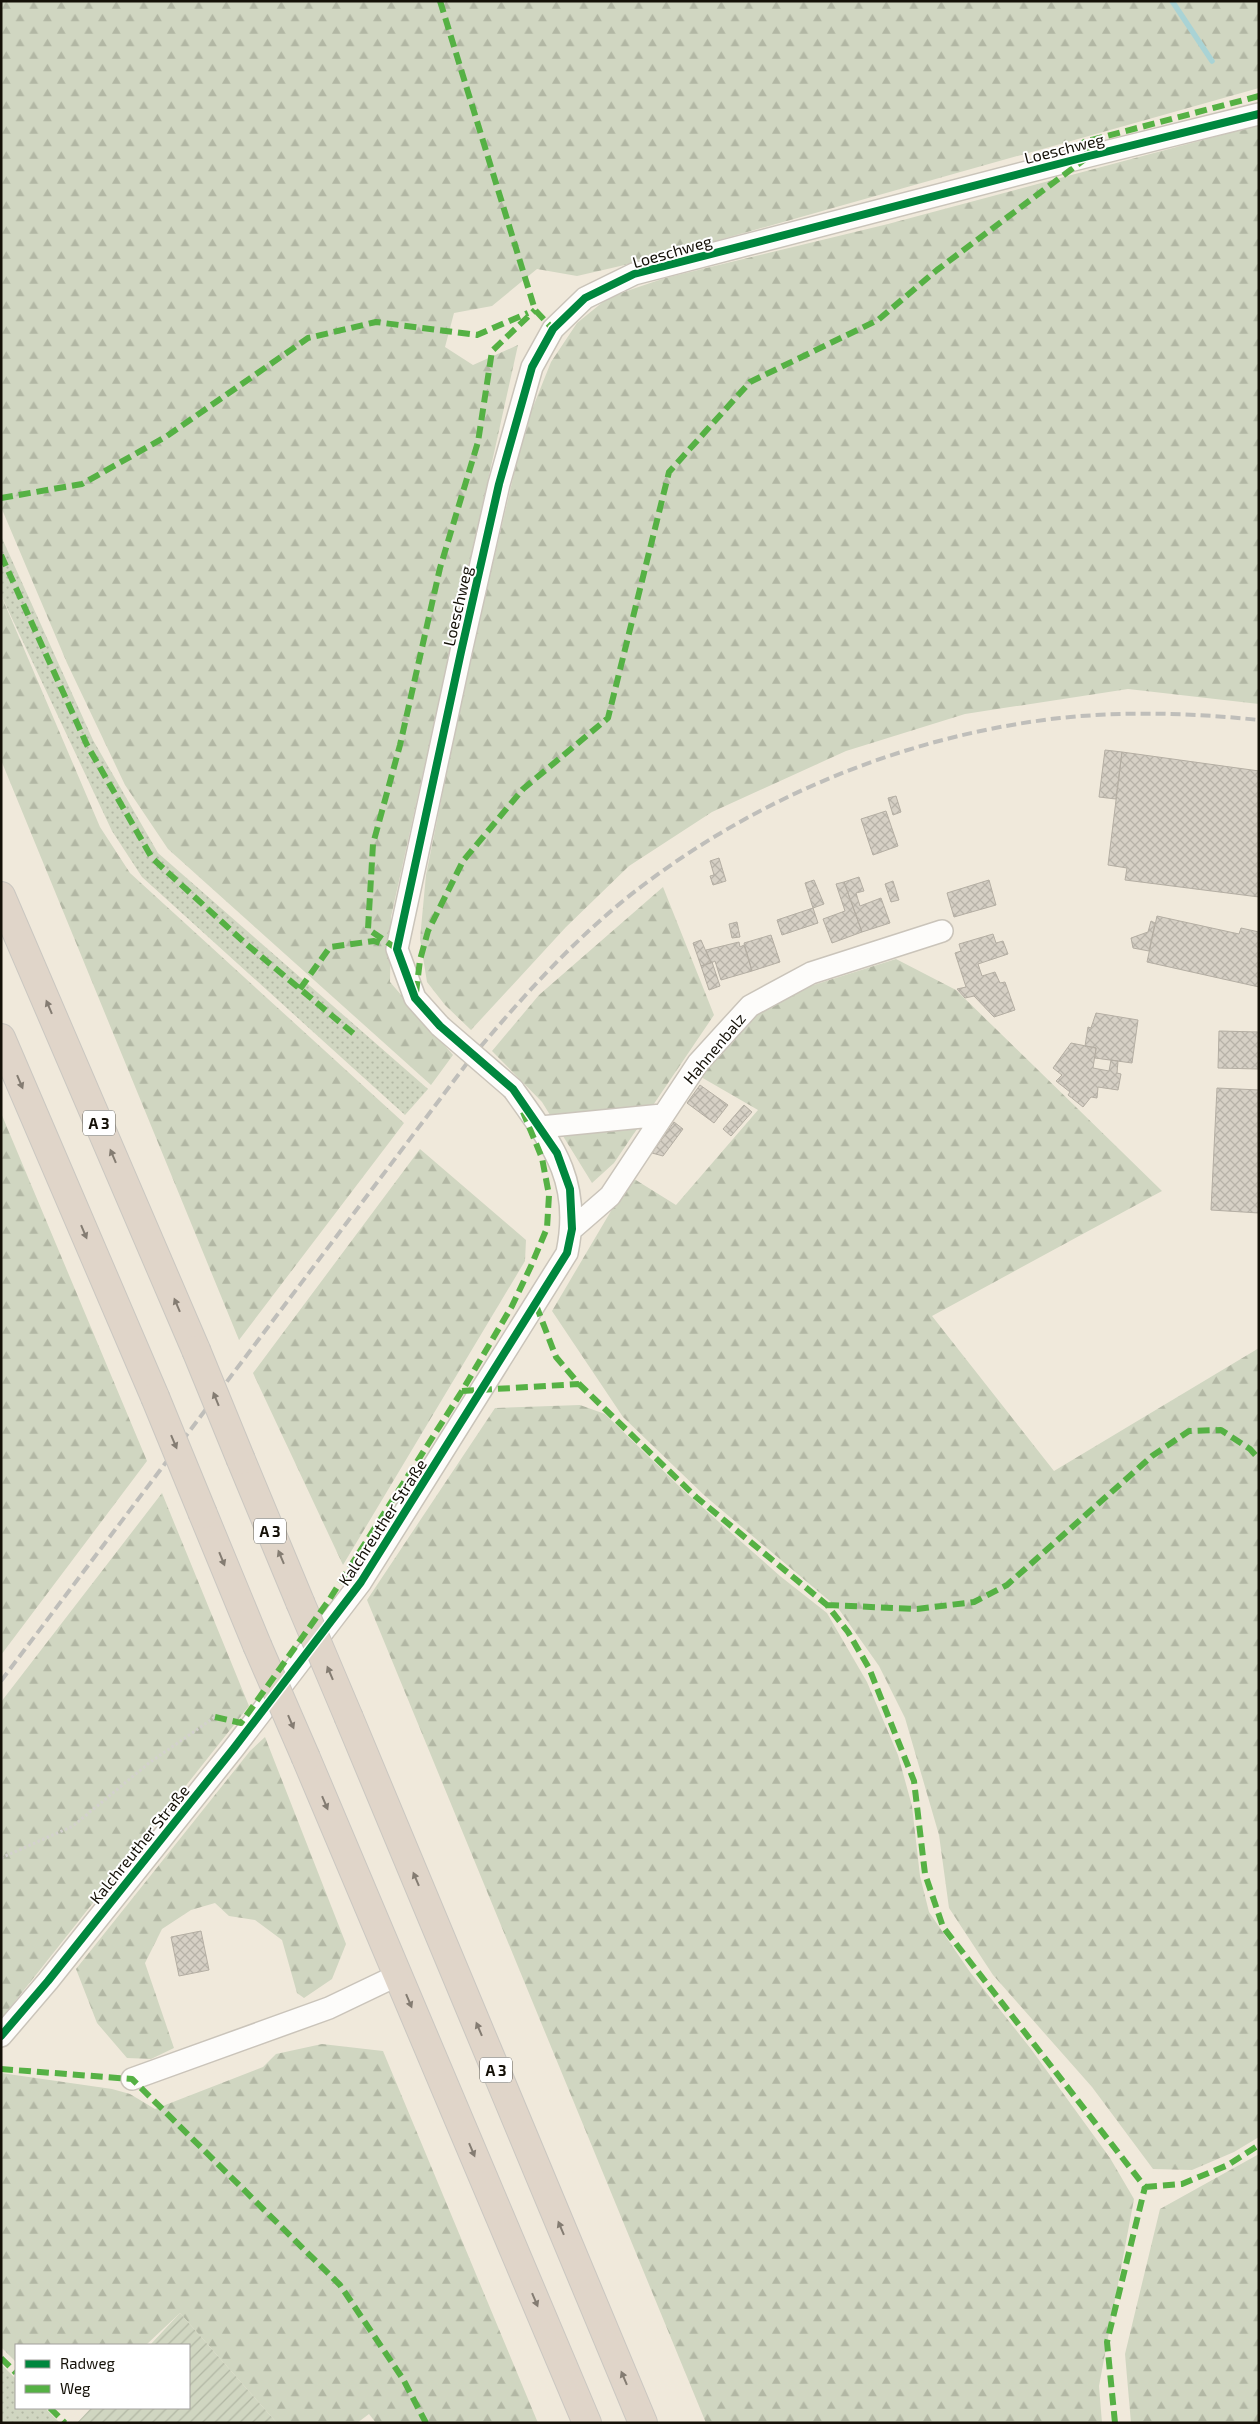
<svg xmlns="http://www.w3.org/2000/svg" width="1260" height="2424" font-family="'Exo 2',sans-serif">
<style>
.grass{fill:url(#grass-dots)}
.forest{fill:url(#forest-firs)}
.garden{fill:url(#garden-furrows)}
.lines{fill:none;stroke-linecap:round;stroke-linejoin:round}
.stream{stroke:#a9d3d5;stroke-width:5.5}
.building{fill:url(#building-cross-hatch);stroke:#b4aea3}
.minor-casing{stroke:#cac4ba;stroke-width:24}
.highway-casing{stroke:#cac7c1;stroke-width:30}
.path{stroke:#d3d1cd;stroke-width:3;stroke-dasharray:2.5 2.5;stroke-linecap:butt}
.minor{stroke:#fdfcfa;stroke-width:21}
.highway{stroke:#e0d5c9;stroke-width:28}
.rail{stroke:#bfbeba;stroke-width:4;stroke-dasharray:10 5;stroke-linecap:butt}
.minor-bridge-casing{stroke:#cac4ba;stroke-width:24;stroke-linecap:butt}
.highway-bridge-casing{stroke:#cac7c1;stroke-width:30;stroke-linecap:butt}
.minor-bridge{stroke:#fdfcfa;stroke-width:21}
.highway-bridge{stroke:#e0d5c9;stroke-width:28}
.quiet{stroke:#55b144;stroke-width:6;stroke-dasharray:12 6;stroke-linecap:butt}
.cycleway-casing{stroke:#fff;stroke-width:11}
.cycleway{stroke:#00873e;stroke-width:8}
.oneway{fill:#847c72}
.labels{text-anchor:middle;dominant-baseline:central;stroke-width:4;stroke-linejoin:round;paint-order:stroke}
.shield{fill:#fff;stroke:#5a5851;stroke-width:1}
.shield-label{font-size:15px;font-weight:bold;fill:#141007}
.street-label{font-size:16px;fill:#141007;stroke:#fff}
</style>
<defs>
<pattern id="grass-dots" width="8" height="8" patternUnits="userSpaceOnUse" patternTransform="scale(1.25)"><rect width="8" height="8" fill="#d0d6c1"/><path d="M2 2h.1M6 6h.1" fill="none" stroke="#b2b7a4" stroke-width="1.8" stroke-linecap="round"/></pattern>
<pattern id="forest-firs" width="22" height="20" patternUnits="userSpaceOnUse" patternTransform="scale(1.25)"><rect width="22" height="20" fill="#d0d6c1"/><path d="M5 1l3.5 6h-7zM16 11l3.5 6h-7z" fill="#b2b7a4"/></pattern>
<pattern id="garden-furrows" width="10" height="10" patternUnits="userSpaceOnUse" patternTransform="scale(1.25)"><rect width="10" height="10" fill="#d0d6c1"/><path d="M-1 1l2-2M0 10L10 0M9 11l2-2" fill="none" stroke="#b2b7a4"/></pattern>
<pattern id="building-cross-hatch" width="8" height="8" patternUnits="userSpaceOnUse" patternTransform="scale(1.25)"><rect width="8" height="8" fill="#d6d0c5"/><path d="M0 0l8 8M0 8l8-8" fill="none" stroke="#b7b2a8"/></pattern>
</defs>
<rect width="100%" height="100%" fill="#f0e9db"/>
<path class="grass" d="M 1,536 L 93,740 L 158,853 L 428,1089 L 405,1115 L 142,877 L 112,831 L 1,595 Z
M 1,2364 L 16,2379 L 16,2408 L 45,2408 L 60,2423 L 1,2423 Z"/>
<path class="forest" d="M 1,1 L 1259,1 L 1259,88 L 655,258 L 577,276 L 537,269 L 492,306 L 454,313 L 445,347 L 473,365 L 518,345 L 391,917 L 390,982 L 453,1055 L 431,1085 L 168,849 L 125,785 L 67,663 L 1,507 Z
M 1259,125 L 1259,704 L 1128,689 L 965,714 L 846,751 L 712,812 L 629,866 L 566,927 L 471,1030 L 445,1005 L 427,982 L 420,939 L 426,875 L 465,682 L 525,427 L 551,362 L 577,323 L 609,297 L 665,278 L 888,224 Z
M 1,595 L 100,827 L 130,873 L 404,1123 L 239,1340 L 1,760 Z
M 663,887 L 714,1015 L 614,1163 L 592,1183 L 542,1102 L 492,1051 L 539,995 Z
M 896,959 L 956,990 L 1162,1191 L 932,1316 L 1054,1471 L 1259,1348 L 1259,2137 L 1234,2152 L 1192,2170 L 1153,2169 L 1092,2087 L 993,1975 L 949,1908 L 939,1835 L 905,1718 L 879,1666 L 838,1608 L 705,1496 L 623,1417 L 552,1311 L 631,1177 L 676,1205 L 758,1110 L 701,1077 L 745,1021 L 785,994 Z
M 1,1113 L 147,1461 L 1,1655 Z
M 420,1149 L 526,1240 L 525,1261 L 343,1565 L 253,1373 Z
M 580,1405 L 605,1414 L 684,1491 L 780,1576 L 827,1613 L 867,1682 L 898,1755 L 912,1806 L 920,1876 L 929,1912 L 970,1972 L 1031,2049 L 1110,2158 L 1134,2199 L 1099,2386 L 1102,2423 L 706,2423 L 367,1600 L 495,1408 Z
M 162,1493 L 249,1706 L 1,2019 L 1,1702 Z
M 265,1737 L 346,1944 L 332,1979 L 304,1998 L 297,1993 L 282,1940 L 255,1920 L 229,1916 L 215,1903 L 191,1910 L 162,1929 L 145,1963 L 174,2048 L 151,2059 L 127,2058 L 97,2023 L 76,1969 L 250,1751 Z
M 322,2044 L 383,2051 L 538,2423 L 376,2423 L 369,2414 L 357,2423 L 277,2423 L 180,2313 L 146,2345 L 16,2345 L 16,2362 L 1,2347 L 1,2073 L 112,2089 L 130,2094 L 155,2109 L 263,2067 L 276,2054 Z
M 1259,2154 L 1259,2423 L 1131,2423 L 1125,2354 L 1160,2209 Z"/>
<path class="garden" d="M 180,2313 L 277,2423 L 77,2423 L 91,2408 L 189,2408 L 189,2345 L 150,2345 Z"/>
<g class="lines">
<path class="stream" d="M 1172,1 L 1212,61"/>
</g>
<path class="building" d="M 1105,750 L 1122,752 L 1116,799 L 1099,797 Z
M 1122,752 L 1259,771 L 1259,897 L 1125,880 L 1127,868 L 1108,865 Z
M 896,796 L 901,812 L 893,815 L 888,798 Z
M 886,811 L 898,846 L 873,855 L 861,819 Z
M 719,858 L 726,881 L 713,885 L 710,876 L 714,875 L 710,861 Z
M 859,877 L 864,891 L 856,893 L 860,906 L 881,898 L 890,923 L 862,932 L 844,882 Z
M 814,880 L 824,904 L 813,908 L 805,883 Z
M 989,880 L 996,905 L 954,917 L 947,893 Z
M 893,881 L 899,900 L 891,902 L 885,884 Z
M 844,882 L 862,932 L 832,943 L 823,919 L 845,911 L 836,884 Z
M 813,908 L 818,923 L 782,935 L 777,920 Z
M 1157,916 L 1239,934 L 1241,928 L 1259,932 L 1259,987 L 1147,962 Z
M 1151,921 L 1155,923 L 1149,951 L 1133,948 L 1131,938 L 1148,932 Z
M 737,922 L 740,937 L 732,938 L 729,924 Z
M 993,934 L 996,943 L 1003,941 L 1008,954 L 978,964 L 982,976 L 995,972 L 1000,983 L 1005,982 L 1015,1010 L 994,1017 L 974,996 L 965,998 L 957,989 L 966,987 L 955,953 L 961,951 L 959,944 Z
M 771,935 L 780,962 L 752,971 L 744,943 Z
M 701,940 L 711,963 L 701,966 L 693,943 Z
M 739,942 L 740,947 L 744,945 L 752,971 L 721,980 L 715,961 L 711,963 L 706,950 Z
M 712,962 L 720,986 L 709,990 L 701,966 Z
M 1096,1013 L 1138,1020 L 1132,1063 L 1095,1058 L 1096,1048 L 1085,1046 L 1088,1027 L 1091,1028 Z
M 1219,1031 L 1259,1032 L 1259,1069 L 1218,1068 Z
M 1071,1043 L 1096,1048 L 1093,1068 L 1109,1071 L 1111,1060 L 1118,1061 L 1117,1073 L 1121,1074 L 1118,1090 L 1098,1087 L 1097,1098 L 1091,1097 L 1083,1107 L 1068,1095 L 1070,1092 L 1056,1081 L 1062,1075 L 1053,1068 Z
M 700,1085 L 728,1105 L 714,1123 L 687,1103 Z
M 1217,1088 L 1259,1090 L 1259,1213 L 1211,1210 Z
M 744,1105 L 752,1112 L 731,1136 L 723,1129 Z
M 674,1122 L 683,1129 L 663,1156 L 652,1153 Z
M 201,1931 L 209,1970 L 179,1976 L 171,1937 Z"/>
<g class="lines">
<g class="minor-casing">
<path id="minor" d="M 440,1026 L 415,998 L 397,949 L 461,652 L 499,484 L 532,367 L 553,329 L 585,298 L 634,274 L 1089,156 L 1259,114
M 541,1127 L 662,1115
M 572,1229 L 610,1196 L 698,1063 L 750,1006 L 811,973 L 942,931
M 1,2036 L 48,1981 L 234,1748 L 361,1582 L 567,1253 C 582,1181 553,1145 513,1089
M 132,2079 L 329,2008 L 398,1975"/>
</g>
<g class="highway-casing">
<path id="highway" d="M 1,896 L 196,1350
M 1,1038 L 155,1397
M 241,1460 L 300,1602
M 203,1514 L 257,1645
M 349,1718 L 643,2423
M 306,1758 L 587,2423"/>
</g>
<path class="path" d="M 1,1858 L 73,1826 L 149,1763 L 215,1717"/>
<use href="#minor" class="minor"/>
<use href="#highway" class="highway"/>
<path class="rail" d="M 1,1681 L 471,1058 C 524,995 579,933 646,883 C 766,793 911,735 1060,718 C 1126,711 1193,713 1259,720"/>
<g class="minor-bridge-casing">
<path id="minor-bridge" d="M 440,1026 L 513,1089"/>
</g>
<g class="highway-bridge-casing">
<path id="highway-bridge" d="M 196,1350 L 241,1460
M 155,1397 L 203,1514
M 300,1602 L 349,1718
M 257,1645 L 306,1758"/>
</g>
<use href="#minor-bridge" class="minor-bridge"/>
<use href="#highway-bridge" class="highway-bridge"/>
<path class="quiet" d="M 440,1 L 535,310 L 553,329
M 1,498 L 82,484 L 167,436 L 308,338 L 376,322 L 477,335 L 528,313
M 1,555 L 87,745 L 152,858 L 245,943 L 354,1034
M 397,949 L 368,929 L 373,844 L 400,745 L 440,568 L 478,442 L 492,351 L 535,310
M 300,989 L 330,947 L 374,941 L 385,945
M 416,993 L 420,960 L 428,931 L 463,861 L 523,789 L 608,718 L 669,472 L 750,382 L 878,320 L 937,270 L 1089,156 L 1084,142 L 1259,96
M 536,1305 L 556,1357 L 579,1384 L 696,1497 L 827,1605 L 848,1632 L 869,1668 L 914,1781 L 925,1874 L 943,1927 L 1145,2187
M 462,1391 L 579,1384
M 827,1605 L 917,1609 L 974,1602 L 1007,1585 L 1152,1456 L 1189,1431 L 1221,1430 L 1250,1449 L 1259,1459
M 215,1717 L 241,1723 L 329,1600 L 462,1391 L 512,1306 L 531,1266 L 547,1228 L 549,1195 L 542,1158 L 523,1112
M 1,2069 L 132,2079 L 340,2285 L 403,2379 L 426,2423
M 1145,2187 L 1182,2184 L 1228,2165 L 1259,2145
M 1,2358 L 16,2373
M 50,2408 L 65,2423
M 1115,2423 L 1107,2342 L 1145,2187"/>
<g class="cycleway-casing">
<path id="cycleway" d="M 1,2036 L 48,1981 L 234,1748 L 361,1582 L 567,1253 L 572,1229 L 570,1189 L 557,1153 L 513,1089 L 440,1026 L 415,998 L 397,949 L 461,652 L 499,484 L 532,367 L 553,329 L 585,298 L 634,274 L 1089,156 L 1259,114"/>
</g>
<use href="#cycleway" class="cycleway"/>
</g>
<defs><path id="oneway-solid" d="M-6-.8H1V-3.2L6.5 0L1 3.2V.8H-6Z" transform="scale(1.25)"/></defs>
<g class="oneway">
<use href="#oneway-solid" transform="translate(49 1007) rotate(-113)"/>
<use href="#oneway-solid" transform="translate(20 1082) rotate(67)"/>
<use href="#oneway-solid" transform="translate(113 1156) rotate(-113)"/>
<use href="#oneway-solid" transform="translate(84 1232) rotate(67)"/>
<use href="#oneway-solid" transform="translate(177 1305) rotate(-113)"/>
<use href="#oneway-solid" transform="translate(216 1399) rotate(-112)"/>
<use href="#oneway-solid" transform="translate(174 1442) rotate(67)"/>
<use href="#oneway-solid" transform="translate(281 1557) rotate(-113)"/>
<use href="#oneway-solid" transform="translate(222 1559) rotate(68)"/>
<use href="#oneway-solid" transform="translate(330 1673) rotate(-113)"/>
<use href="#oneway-solid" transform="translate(291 1722) rotate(67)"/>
<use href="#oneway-solid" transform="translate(325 1803) rotate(67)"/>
<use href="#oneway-solid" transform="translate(416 1879) rotate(-113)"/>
<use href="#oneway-solid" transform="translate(409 2001) rotate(67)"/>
<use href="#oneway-solid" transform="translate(479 2029) rotate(-113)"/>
<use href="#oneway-solid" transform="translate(472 2150) rotate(67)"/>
<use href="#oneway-solid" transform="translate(561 2228) rotate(-113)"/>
<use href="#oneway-solid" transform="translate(535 2300) rotate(67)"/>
<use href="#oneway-solid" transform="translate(624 2378) rotate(-113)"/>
</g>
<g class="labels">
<g class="shield">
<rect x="83" y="1110.5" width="32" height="25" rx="4"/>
<rect x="254" y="1518.5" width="32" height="25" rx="4"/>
<rect x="480" y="2057.5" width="32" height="25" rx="4"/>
</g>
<g class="shield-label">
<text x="99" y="1123">A 3</text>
<text x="270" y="1531">A 3</text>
<text x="496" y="2070">A 3</text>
</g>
<g class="street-label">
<text transform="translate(1064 148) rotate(-14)">Loeschweg</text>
<text transform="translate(672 251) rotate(-16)">Loeschweg</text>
<text transform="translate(457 606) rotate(-77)">Loeschweg</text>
<text transform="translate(714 1048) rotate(-50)">Hahnenbalz</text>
<text transform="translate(382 1522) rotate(-57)">Kalchreuther Straße</text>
<text transform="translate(139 1844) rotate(-51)">Kalchreuther Straße</text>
</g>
</g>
<rect width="1260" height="2424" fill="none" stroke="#141007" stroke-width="5"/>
<rect x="15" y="2344" width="175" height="65" fill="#ffffff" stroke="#a19f9c"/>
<rect x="25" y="2360" width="25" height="8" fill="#00873e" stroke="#a19f9c"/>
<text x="60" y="2369" font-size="15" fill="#141007">Radweg</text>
<rect x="25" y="2385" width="25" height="8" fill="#55b144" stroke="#a19f9c"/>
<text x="60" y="2394" font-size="15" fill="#141007">Weg</text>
</svg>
